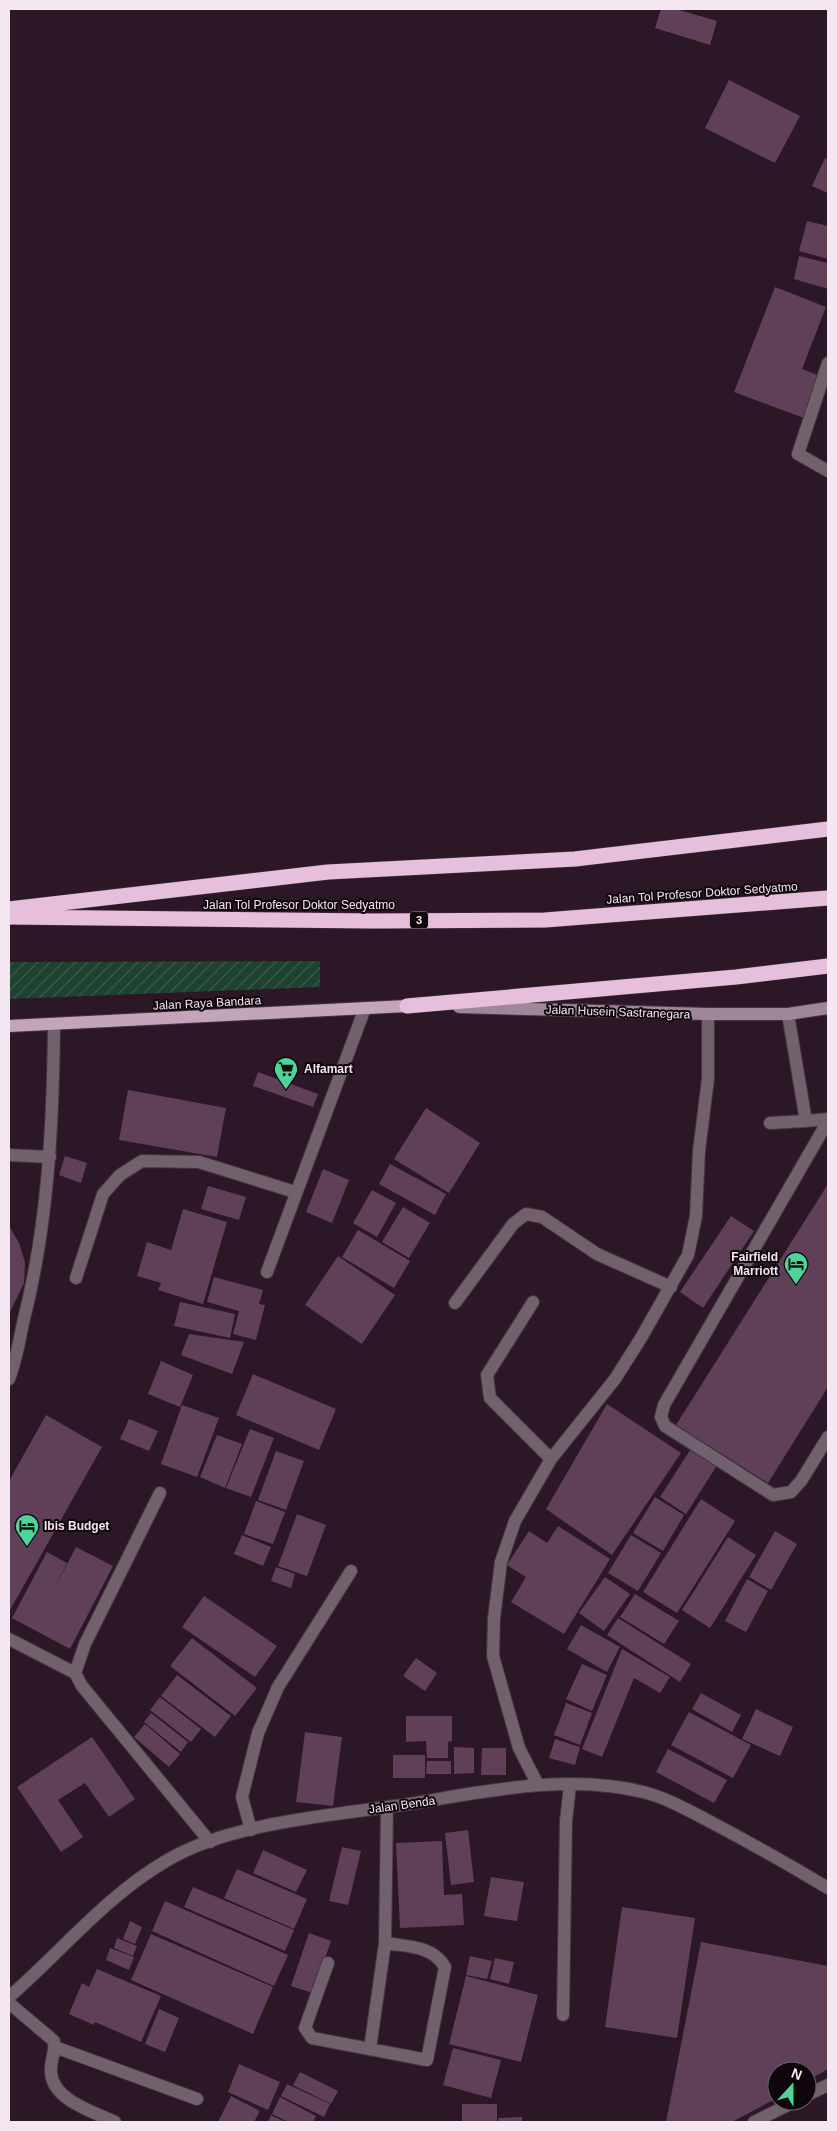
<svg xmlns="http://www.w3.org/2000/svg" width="837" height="2131" font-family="Arial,sans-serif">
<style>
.garden{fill:url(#garden-furrows)}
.building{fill:#5f4058}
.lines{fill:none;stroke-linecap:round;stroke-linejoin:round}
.service-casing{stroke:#473442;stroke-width:14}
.minor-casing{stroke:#473442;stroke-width:14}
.secondary-casing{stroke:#473442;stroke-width:14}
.primary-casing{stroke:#473442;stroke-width:14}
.motorway-casing{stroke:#473442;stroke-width:16}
.service{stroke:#70616c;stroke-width:12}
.minor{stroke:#70616c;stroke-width:12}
.secondary{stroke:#9f8799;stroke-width:12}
.primary{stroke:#c3a5bb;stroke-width:12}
.motorway{stroke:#e5bfdb;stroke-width:15}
.labels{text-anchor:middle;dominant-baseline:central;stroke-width:4;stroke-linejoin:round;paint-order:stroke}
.shield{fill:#0e060c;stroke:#b0a4ac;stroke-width:1}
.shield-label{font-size:11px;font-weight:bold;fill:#f5e7f1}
.street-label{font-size:12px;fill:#f5e7f1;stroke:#0e060c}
.poi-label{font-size:12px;font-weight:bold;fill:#f5e7f1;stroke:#0e060c;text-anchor:start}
</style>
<defs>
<pattern id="garden-furrows" width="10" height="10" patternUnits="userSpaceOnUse" patternTransform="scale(1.25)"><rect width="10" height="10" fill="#1e4130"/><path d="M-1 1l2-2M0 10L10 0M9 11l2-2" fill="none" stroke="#3f5c4e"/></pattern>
</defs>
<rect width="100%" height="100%" fill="#2b1726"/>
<path class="garden" d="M 320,961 L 320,987 L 9,999 L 9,962 Z"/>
<path class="building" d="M 661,9 L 676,9 L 717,21 L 710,45 L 655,28 Z
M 729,80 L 800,116 L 775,163 L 705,128 Z
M 825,158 L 828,160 L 828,193 L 812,186 Z
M 807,221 L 828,226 L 828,259 L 799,251 Z
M 799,256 L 828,263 L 828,289 L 794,279 Z
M 775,287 L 826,307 L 802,369 L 820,376 L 804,418 L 734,392 Z
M 258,1072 L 318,1094 L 313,1107 L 253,1086 Z
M 128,1090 L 226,1108 L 217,1157 L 119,1140 Z
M 426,1108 L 480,1143 L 449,1193 L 394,1159 Z
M 65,1156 L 87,1163 L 81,1183 L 59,1175 Z
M 390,1164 L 446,1194 L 435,1215 L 379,1184 Z
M 323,1169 L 349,1180 L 332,1223 L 306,1212 Z
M 828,1184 L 828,1387 L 768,1483 L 676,1425 Z
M 208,1186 L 246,1197 L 239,1220 L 201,1209 Z
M 372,1190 L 396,1203 L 377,1237 L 353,1223 Z
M 403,1207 L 430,1223 L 409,1258 L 382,1242 Z
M 183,1209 L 227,1222 L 203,1304 L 158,1290 L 161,1283 L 137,1276 L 147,1242 L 171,1250 Z
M 731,1216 L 754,1231 L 703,1308 L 680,1292 Z
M 9,1226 L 19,1243 L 25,1262 L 24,1283 L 9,1314 Z
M 358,1230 L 410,1261 L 394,1288 L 342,1257 Z
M 338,1256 L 395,1295 L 362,1344 L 305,1305 Z
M 214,1277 L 263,1290 L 259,1304 L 265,1305 L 256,1340 L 233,1334 L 239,1311 L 207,1302 Z
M 180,1302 L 235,1314 L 230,1338 L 174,1326 Z
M 189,1334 L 244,1342 L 232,1374 L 181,1355 Z
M 161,1361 L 193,1375 L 180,1407 L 148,1394 Z
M 253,1374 L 336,1409 L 319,1450 L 236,1415 Z
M 607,1404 L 681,1453 L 612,1555 L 546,1509 Z
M 182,1405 L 219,1418 L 197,1477 L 161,1464 Z
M 46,1415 L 102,1447 L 9,1612 L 9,1481 Z
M 129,1419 L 158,1431 L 149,1451 L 120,1439 Z
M 250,1429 L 274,1438 L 251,1497 L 226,1488 Z
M 217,1435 L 242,1444 L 225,1488 L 200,1477 Z
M 692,1447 L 718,1464 L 686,1514 L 660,1497 Z
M 276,1451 L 304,1461 L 286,1510 L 258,1500 Z
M 655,1497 L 684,1515 L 663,1551 L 633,1533 Z
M 701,1499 L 735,1521 L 677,1613 L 643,1592 Z
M 256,1501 L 285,1512 L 273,1544 L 244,1534 Z
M 297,1514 L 326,1525 L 307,1576 L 278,1566 Z
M 558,1526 L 610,1559 L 564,1634 L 511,1602 L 526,1577 L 507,1565 L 529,1531 L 547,1543 Z
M 775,1531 L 797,1544 L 771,1590 L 749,1577 Z
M 242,1535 L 271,1547 L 263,1566 L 234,1554 Z
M 631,1535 L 661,1553 L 638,1591 L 608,1573 Z
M 728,1537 L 756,1555 L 710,1628 L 682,1610 Z
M 76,1547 L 113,1566 L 70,1649 L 12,1618 L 47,1552 L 67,1563 L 53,1591 Z
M 276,1567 L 295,1574 L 291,1588 L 271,1581 Z
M 605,1577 L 630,1594 L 604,1631 L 579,1613 Z
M 747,1579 L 768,1591 L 746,1632 L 725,1621 Z
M 635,1594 L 679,1621 L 664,1644 L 620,1617 Z
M 204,1596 L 277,1646 L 255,1677 L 182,1627 Z
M 618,1618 L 691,1664 L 680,1682 L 607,1635 Z
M 581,1625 L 620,1647 L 607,1672 L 567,1649 Z
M 192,1638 L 257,1688 L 235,1716 L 170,1666 Z
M 622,1649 L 670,1677 L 660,1693 L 634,1678 L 602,1757 L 582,1749 Z
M 416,1658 L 437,1673 L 425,1691 L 403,1676 Z
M 582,1664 L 607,1675 L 592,1711 L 566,1699 Z
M 177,1675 L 231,1716 L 215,1737 L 161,1696 Z
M 701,1693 L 741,1715 L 732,1732 L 692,1709 Z
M 160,1697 L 201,1729 L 191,1742 L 150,1710 Z
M 566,1703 L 592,1713 L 580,1745 L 554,1735 Z
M 756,1709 L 793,1727 L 780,1756 L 742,1739 Z
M 689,1712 L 751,1745 L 733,1778 L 671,1745 Z
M 151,1713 L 188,1742 L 181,1752 L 144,1722 Z
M 406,1716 L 452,1716 L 452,1741 L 448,1742 L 448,1758 L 427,1758 L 426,1741 L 406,1742 Z
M 145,1724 L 180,1754 L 169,1767 L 134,1737 Z
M 305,1732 L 342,1737 L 333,1806 L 296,1802 Z
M 92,1737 L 135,1799 L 109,1817 L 85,1783 L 58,1800 L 83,1837 L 61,1852 L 17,1787 Z
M 555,1739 L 580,1747 L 575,1765 L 549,1758 Z
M 454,1747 L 474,1748 L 474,1773 L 454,1774 Z
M 482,1748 L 506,1748 L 506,1775 L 481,1775 Z
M 668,1749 L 727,1780 L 714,1803 L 656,1772 Z
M 393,1755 L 425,1755 L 425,1778 L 393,1778 Z
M 427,1761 L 451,1761 L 451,1774 L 426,1774 Z
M 468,1830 L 474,1882 L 451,1885 L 445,1833 Z
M 442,1841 L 444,1895 L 462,1894 L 464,1925 L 400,1928 L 396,1843 Z
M 342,1847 L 361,1851 L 348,1905 L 329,1901 Z
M 263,1850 L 307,1870 L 296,1892 L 253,1873 Z
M 237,1869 L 307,1899 L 294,1929 L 224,1898 Z
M 491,1877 L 524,1882 L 517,1921 L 484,1916 Z
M 193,1887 L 294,1930 L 285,1951 L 184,1907 Z
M 165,1901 L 288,1955 L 274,1986 L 152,1931 Z
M 622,1907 L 695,1918 L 677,2038 L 605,2027 Z
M 130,1921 L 142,1927 L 135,1944 L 123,1939 Z
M 309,1933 L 331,1941 L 313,1993 L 291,1986 Z
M 151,1934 L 273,1987 L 253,2034 L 131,1980 Z
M 117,1938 L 137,1946 L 133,1956 L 114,1948 Z
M 701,1942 L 828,1966 L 828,2069 L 807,2081 L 807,2071 L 777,2071 L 777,2098 L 732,2122 L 666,2122 Z
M 110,1948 L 134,1957 L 129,1970 L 106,1960 Z
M 470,1956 L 492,1961 L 487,1979 L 466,1975 Z
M 495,1958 L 514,1962 L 509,1984 L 490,1979 Z
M 97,1969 L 161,1996 L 141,2042 L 95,2022 L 94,2025 L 69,2014 L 82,1983 L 89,1987 Z
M 466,1976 L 538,1995 L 521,2062 L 449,2044 Z
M 159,2009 L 179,2018 L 165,2052 L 145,2044 Z
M 453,2048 L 501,2060 L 491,2098 L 443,2085 Z
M 239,2064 L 280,2082 L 268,2110 L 228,2092 Z
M 300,2072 L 338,2091 L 331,2104 L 293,2085 Z
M 287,2084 L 330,2104 L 324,2117 L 281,2096 Z
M 231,2096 L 260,2111 L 254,2122 L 218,2122 Z
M 280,2097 L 316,2116 L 313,2122 L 288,2122 L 272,2114 Z
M 462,2104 L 497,2104 L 497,2122 L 462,2122 Z
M 271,2115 L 285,2122 L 268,2122 Z
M 522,2117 L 522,2122 L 499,2122 L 498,2118 Z"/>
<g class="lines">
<g class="service-casing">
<path id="service" d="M 788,1014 L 806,1121 L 828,1119
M 828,1121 L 664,1405 L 661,1417 L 665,1426 L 773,1495 L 791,1492 L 801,1481 L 828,1437
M 770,1123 L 806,1121
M 9,1155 L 50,1157
M 267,1272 L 365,1008
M 76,1278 L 103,1194 L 120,1175 L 142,1161 L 199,1162 L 295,1192
M 533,1302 L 487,1375 L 490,1398 L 551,1459
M 455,1303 L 513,1224 L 526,1214 L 542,1217 L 597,1254 L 671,1287
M 9,1379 C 16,1361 19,1342 23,1323 C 48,1226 53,1125 54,1025
M 160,1493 L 85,1644 L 75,1673 L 82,1686 L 210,1842
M 9,1639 L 75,1673
M 538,1785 L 519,1748 L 493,1656 L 494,1618 L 501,1562 L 515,1521 L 551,1459 L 615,1379 L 641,1338 L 688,1255 L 696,1216 L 699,1151 L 708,1079 L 708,1014
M 251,1830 L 242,1797 L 258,1733 L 278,1687 L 351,1571
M 328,1963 L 305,2028 L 312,2038 L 427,2060 L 445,1967 C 432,1945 408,1947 385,1943
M 9,2003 L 54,2041 C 56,2051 50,2061 51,2072 C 52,2100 94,2112 115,2122
M 563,2015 L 566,1821 L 570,1785
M 55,2047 L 197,2099
M 370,2049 L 385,1943 L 387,1807"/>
</g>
<g class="minor-casing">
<path id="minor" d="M 828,363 L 798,454 L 828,471
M 9,1997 C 61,1952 106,1896 166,1861 C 227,1824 325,1816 395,1806 C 475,1794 563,1772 643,1792 C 664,1797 686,1809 705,1819 C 747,1841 788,1864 828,1888
M 807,2095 L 828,2085
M 754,2122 L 796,2101"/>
</g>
<g class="secondary-casing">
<path id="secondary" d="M 459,1007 L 708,1014 L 788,1014 L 828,1008"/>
</g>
<g class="primary-casing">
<path id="primary" d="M 9,1026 L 407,1006"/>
</g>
<g class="motorway-casing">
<path id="motorway" d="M 9,909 L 328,872 L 575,859 L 828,829
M 9,917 L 373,921 L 545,920 L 828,898
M 407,1006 L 736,977 L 828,966"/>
</g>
<use href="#service" class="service"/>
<use href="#minor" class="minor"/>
<use href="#secondary" class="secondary"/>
<use href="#primary" class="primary"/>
<use href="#motorway" class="motorway"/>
</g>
<defs>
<g id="supermarket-pin" transform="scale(1.25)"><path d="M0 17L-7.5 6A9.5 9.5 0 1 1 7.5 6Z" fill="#50d398" stroke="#0e060c"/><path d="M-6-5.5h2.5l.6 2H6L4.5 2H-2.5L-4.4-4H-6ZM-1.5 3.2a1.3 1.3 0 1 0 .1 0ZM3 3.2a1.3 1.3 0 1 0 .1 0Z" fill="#111"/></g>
<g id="hotel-pin" transform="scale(1.25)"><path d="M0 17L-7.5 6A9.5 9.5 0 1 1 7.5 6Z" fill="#50d398" stroke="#0e060c"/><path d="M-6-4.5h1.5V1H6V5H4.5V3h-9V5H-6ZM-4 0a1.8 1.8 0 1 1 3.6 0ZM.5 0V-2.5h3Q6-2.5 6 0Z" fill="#111"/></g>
</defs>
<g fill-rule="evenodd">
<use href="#supermarket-pin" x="286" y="1069"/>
<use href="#hotel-pin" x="796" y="1264"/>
<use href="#hotel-pin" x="27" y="1526"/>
</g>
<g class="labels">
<rect class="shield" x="410" y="911.5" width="18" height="17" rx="4"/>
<g class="shield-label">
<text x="419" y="920">3</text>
</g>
<g class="street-label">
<text transform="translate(702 893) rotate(-4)">Jalan Tol Profesor Doktor Sedyatmo</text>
<text x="299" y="905">Jalan Tol Profesor Doktor Sedyatmo</text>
<text transform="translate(207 1003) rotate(-3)">Jalan Raya Bandara</text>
<text transform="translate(618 1012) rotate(2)">Jalan Husein Sastranegara</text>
<text transform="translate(402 1805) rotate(-8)">Jalan Benda</text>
</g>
<g class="poi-label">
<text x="304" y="1069">Alfamart</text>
<text x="778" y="1257" text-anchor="end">Fairfield<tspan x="778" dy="14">Marriott</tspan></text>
<text x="44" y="1526">Ibis Budget</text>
</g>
</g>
<rect width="837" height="2131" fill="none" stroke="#f5e7f1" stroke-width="20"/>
<g transform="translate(792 2086) rotate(21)"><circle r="24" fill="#0e060c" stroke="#6a6068"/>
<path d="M0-4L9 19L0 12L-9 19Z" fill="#50d398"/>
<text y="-8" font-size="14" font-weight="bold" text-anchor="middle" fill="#f5e7f1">N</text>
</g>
</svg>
